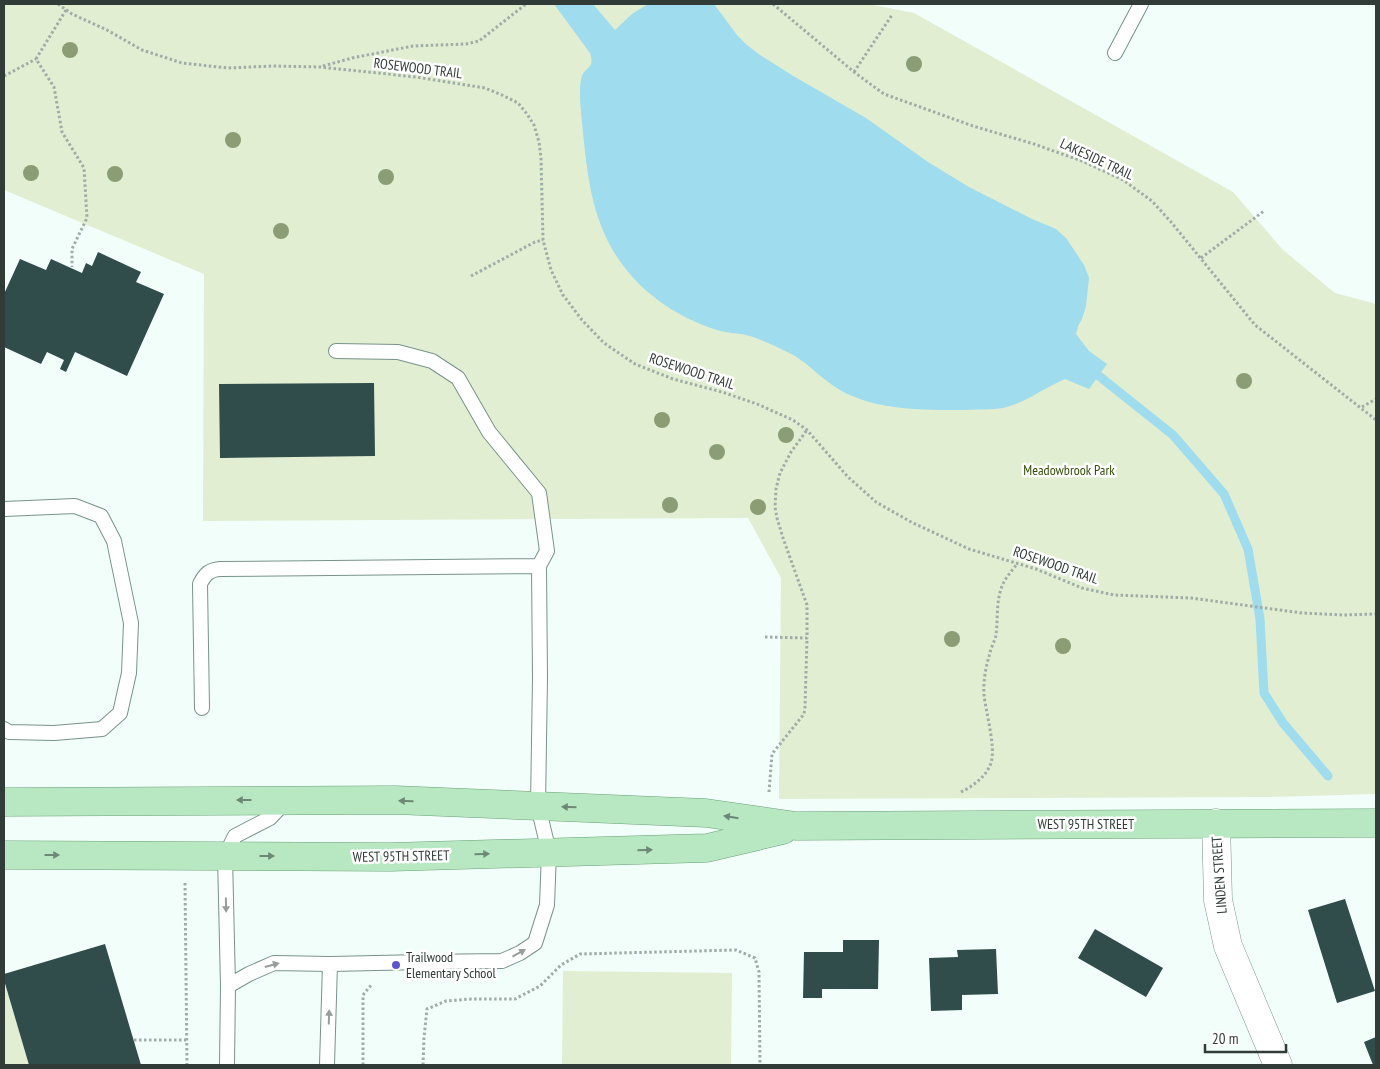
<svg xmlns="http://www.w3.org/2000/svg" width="1380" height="1069" font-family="'PT Sans Narrow',sans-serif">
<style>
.green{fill:#e1eed2}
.water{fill:#9fdced}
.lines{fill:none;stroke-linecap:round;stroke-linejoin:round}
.stream{stroke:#9fdced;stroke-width:9}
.building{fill:#304c4b}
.lane-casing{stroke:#78938a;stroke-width:16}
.street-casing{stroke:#78938a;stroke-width:29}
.primary-casing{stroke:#69a277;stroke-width:29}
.path{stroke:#a0aca7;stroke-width:3;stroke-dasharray:2.5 2.5;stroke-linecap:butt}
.lane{stroke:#fff;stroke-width:14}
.street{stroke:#fff;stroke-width:28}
.primary{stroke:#b7e8c2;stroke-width:28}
.tree{fill:#8a9d74}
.oneway{fill:#6d8976}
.oneway2{fill:#989e9c}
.poi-dot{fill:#5f56ce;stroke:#fff;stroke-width:2}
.labels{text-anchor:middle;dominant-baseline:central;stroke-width:5;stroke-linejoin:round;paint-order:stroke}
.street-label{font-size:14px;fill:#313c38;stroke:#fff}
.park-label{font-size:14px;fill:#344d07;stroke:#fff}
.poi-label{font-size:14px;fill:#313c38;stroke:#fff;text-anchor:start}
</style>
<rect width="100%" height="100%" fill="#f2fef9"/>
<path class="green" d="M 4,4 L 868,4 L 914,13 L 1233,192 L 1283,250 L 1335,293 L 1376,304 L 1376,794 L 1269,797 L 779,799 L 781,578 L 748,518 L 203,521 L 204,274 L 4,190 Z
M 563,971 L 732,973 L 731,1065 L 562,1065 Z
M 4,980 L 29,1065 L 4,1065 Z"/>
<path class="water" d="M 554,4 L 593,4 L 615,30 L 632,14 L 648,4 L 714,4 L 737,35 L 747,45 L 760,55 L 795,77 L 866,118 L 928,162 L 969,187 L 1032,219 L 1056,229 L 1066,238 L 1084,265 L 1089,278 L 1086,306 L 1082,319 L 1078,326 L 1076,334 L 1089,351 L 1107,364 L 1089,389 L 1065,379 C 1044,388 1025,403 1003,408 C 991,410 978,409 966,410 C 924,410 877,411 840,390 C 824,381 811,366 795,356 C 786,351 777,347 768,343 C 761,340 754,337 746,335 C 737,333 726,333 717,330 C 669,315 626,282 605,235 C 590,201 587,170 583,133 C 582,120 580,107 580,95 C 580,90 580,82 582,76 C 586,66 595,69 590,53 Z"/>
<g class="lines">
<path class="stream" d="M 1099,376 L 1173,435 L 1224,494 L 1248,549 L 1260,619 L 1264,693 L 1283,723 L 1328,776"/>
</g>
<path class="building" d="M 98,252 L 141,272 L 136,282 L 164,294 L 127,376 L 75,352 L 66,372 L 60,369 L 64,360 L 47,352 L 41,364 L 4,347 L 4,294 L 20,259 L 46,270 L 51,259 L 82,273 L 86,263 L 92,266 Z
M 374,383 L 375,456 L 220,458 L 219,384 Z
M 1345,899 L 1375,991 L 1337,1003 L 1308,910 Z
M 1095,929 L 1163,968 L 1146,997 L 1078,958 Z
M 843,940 L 879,940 L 878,989 L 822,989 L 822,998 L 803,998 L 804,952 L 843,952 Z
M 105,944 L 141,1065 L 29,1065 L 4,980 L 4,974 Z
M 996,949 L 998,994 L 962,995 L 962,1010 L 931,1011 L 929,958 L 958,957 L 957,950 Z
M 1376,1037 L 1376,1065 L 1373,1065 L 1364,1042 Z"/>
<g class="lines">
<g class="lane-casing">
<path id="lane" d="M 1115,53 L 1141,4
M 336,351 L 398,352 L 432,361 L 458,378 L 489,432 L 539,493 L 547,551 L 539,566
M 4,509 L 75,506 L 101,516 L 114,541 L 131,623 L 129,673 L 120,713 L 102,729 L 54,733 L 9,732 L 4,729
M 202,708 L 200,584 C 205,574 209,570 220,569 L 539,566 L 540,678 L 538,806 L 549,852 L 547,905 L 535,943 L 520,953 L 502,961 L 423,962 L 330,964 L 274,963 L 249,974 L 228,986
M 227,1065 L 228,986 L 225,856 L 235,836 L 270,818 L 285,802
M 327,1065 L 330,964"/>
</g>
<g class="street-casing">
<path id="street" d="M 1216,823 L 1218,900 L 1228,946 L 1278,1065"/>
</g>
<g class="primary-casing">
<path id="primary" d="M 4,802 L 395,800 L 706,813 L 796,826 L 1376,823
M 4,855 L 390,857 L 707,848 L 783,830"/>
</g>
<path class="path" d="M 58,4 L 72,14 L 107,30 L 142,50 L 182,63 L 228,68 L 273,66 L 320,67 L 416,77 L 485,88 L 502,95 L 518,103 L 527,114 L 534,125 L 539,142 L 541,158 L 543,240 L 551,270 L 563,295 L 582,320 L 604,343 L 635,364 L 673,379 L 722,392 L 757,404 L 793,420 L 807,430 L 848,477 L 876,502 L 911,522 L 969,549 L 1036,569 L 1082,588 L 1114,595 L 1191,598 L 1302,613 L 1343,615 L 1376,614
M 773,4 L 854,72 L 884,94 L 973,126 L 1034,144 L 1082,161 L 1123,180 L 1152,201 L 1171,222 L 1255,325 L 1376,420
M 66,10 L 36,59 L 54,87 L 62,132 L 84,168 L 87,218 L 72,249 L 72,267
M 323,66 L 352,58 L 413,46 L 466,44 L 479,41 L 526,4
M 854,72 L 892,15
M 4,76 L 36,59
M 1201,258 L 1264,211
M 471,276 L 535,242 L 543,240
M 1362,407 L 1376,399
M 765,637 L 807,638 L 807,605 L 783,538 L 777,518 L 775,507 L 776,489 L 780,473 L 791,452 L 807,430
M 769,792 L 772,754 L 804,714 L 805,707 L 807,638
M 961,792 C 973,786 986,777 991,763 C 996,747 986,713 984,695 C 983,681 986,666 990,653 C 991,647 995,641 996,635 C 998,620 996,604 1001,589 C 1004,579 1011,572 1017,564
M 185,883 L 187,1065
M 134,1040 L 186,1040
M 363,1065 L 363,995 L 372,984
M 423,1065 L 424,1037 L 427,1009 L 446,1001 L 471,999 L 515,999 L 540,986 L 561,965 L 580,954 L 736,950 L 755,958 L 759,972 L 760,1065"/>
<use href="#lane" class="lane"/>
<use href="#street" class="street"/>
<use href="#primary" class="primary"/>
</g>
<g class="tree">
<circle cx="70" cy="50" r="8"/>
<circle cx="914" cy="64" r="8"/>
<circle cx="233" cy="140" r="8"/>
<circle cx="31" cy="173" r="8"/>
<circle cx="115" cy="174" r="8"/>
<circle cx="386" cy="177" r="8"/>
<circle cx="281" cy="231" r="8"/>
<circle cx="1244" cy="381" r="8"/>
<circle cx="662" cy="420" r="8"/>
<circle cx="786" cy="435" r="8"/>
<circle cx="717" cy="452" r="8"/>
<circle cx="670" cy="505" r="8"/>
<circle cx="758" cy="507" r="8"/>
<circle cx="952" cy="639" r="8"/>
<circle cx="1063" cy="646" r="8"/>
</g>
<defs><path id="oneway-solid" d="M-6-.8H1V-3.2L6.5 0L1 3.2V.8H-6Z" transform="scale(1.25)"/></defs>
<g class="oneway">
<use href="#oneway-solid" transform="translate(244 800) rotate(180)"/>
<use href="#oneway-solid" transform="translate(406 801) rotate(-178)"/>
<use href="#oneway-solid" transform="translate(569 807) rotate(-178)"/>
<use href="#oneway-solid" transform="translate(731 817) rotate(-171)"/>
<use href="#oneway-solid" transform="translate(645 850) rotate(-2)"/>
<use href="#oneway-solid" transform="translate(482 854) rotate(-2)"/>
<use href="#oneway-solid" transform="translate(52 855)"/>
<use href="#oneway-solid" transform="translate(267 856)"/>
</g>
<g class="oneway2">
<use href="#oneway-solid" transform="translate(226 905) rotate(89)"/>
<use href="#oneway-solid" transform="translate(519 953) rotate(-29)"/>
<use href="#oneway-solid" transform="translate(272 965) rotate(-15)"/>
<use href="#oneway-solid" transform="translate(329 1017) rotate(-88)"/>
</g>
<circle class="poi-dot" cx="396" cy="965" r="5"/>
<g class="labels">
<g class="street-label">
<text transform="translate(418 68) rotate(7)">ROSEWOOD TRAIL</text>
<text transform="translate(1097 159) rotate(25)">LAKESIDE TRAIL</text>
<text transform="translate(692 371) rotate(18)">ROSEWOOD TRAIL</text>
<text transform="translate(1056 565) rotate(19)">ROSEWOOD TRAIL</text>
<text x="1086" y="824">WEST 95TH STREET</text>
<text transform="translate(401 856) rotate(-1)">WEST 95TH STREET</text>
<text transform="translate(1219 875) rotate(-94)">LINDEN STREET</text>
</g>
<g class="park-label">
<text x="1069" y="470">Meadowbrook Park</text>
</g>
<g class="poi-label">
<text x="406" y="957">Trailwood<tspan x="406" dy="16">Elementary School</tspan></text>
</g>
</g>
<rect width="1380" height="1069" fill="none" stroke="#313c38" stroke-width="10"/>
<path d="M1205 1044v8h81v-8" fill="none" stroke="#313c38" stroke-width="2.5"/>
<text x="1212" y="1044" font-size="15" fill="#313c38" stroke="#ffffff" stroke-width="4" paint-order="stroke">20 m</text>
</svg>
